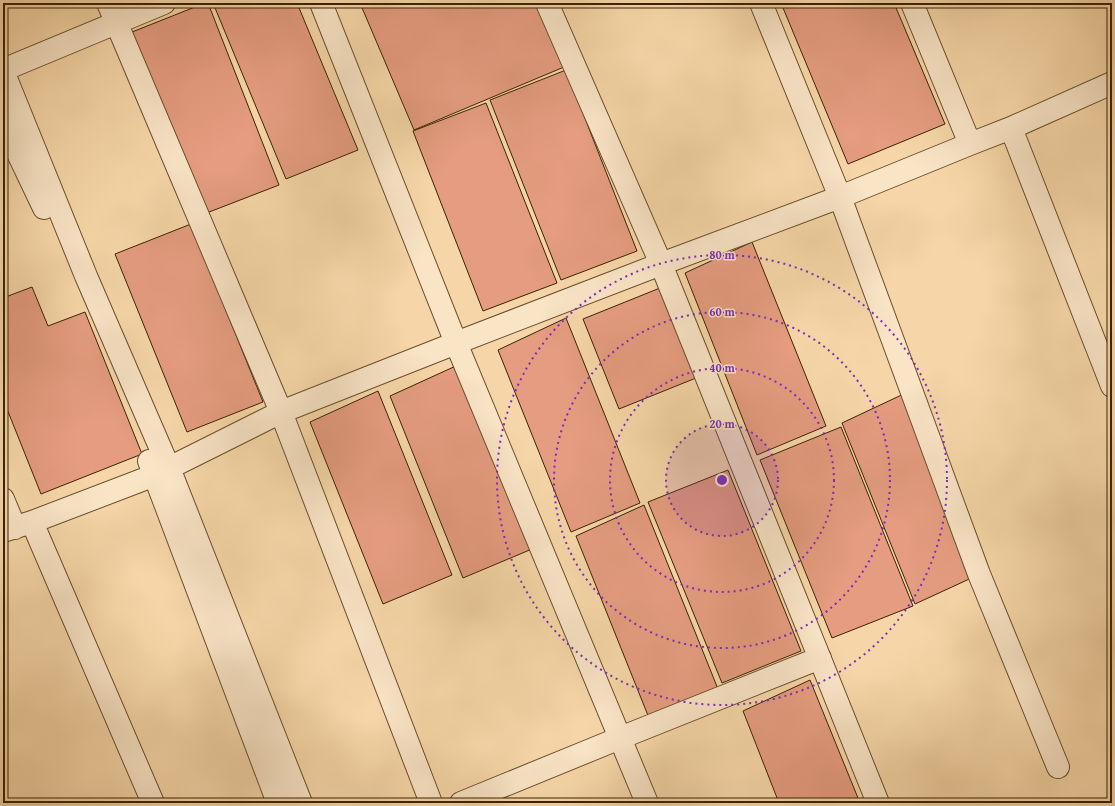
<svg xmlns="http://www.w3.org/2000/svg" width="1115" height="806" font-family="'Gentium Book Plus',serif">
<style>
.building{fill:#e59c80;stroke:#3b2202}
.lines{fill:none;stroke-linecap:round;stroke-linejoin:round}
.minor-casing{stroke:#6a4f2c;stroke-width:24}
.minor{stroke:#f9e4c6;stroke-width:22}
.ring{fill:none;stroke:#7b2cbf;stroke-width:2;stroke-dasharray:2 4}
.centre{fill:#7b2cbf;stroke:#f9e4c6;stroke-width:2}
.ring-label{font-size:12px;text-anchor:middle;font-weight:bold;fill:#7b2cbf;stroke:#f9e4c6;stroke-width:3;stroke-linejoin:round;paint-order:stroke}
</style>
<rect width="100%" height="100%" fill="#f6d6a8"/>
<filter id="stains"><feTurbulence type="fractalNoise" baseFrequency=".005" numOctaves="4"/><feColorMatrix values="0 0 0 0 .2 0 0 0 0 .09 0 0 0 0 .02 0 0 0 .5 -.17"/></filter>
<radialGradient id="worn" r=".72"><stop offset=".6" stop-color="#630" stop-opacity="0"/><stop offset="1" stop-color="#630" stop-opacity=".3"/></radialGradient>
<path class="building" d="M 205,3 L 208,3 L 279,185 L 204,214 L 132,32 Z
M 213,3 L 297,3 L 358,150 L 286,179 Z
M 360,3 L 537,3 L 564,67 L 414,130 Z
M 781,3 L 894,3 L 945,124 L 848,164 Z
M 566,70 L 637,251 L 561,280 L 490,100 Z
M 486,103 L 557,283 L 483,311 L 413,131 Z
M 191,224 L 263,402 L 187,432 L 115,254 Z
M 752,242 L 826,426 L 757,455 L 685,273 Z
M 32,287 L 48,326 L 85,312 L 142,454 L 41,494 L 3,399 L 3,298 Z
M 660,288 L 696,378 L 619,409 L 583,319 Z
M 566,318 L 640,503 L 571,532 L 498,350 Z
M 458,365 L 532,549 L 463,578 L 390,396 Z
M 378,391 L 452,575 L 383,604 L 310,422 Z
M 910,391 L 978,575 L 915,604 L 842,423 Z
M 841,427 L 913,606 L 832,638 L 760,460 Z
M 728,470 L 801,651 L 722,683 L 648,502 Z
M 644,505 L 718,689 L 649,718 L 576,536 Z
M 810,680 L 860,803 L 779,803 L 743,711 Z"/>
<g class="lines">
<g class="minor-casing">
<path id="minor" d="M 108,3 L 281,412 L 431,803
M 321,3 L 456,343 L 647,803
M 547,3 L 661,264 L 878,803
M 761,3 L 840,197 L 979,574 L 1058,767
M 912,3 L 970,144
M 3,70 L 164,3
M 3,71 L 86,276 L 169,468 L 301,803
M 3,122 L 44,208
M 1011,128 L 1112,83
M 149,461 L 278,803
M 3,499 L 15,528
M 32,522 L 153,803
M 3,531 L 32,522 L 155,475 L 281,412 L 456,343 L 661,264 L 840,197 L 970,144 L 1011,128 L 1112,386
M 461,803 L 620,738 L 820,658"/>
</g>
<use href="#minor" class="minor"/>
</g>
<circle cx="722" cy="480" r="56" fill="#7b2cbf" fill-opacity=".12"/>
<g class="ring">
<circle cx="722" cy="480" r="56"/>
<circle cx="722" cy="480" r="112"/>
<circle cx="722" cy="480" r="168"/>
<circle cx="722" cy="480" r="225"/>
</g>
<circle cx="722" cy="480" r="6" class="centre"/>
<g class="ring-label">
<text x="722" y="259">80 m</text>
<text x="722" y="316">60 m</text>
<text x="722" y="372">40 m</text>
<text x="722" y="428">20 m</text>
</g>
<rect width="1115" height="806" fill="none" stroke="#f6d6a8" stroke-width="16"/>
<rect x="4" y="4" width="1107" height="798" fill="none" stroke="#3b2202" stroke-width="2"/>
<rect x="8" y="8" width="1099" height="790" fill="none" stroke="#3b2202"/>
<rect width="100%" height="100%" filter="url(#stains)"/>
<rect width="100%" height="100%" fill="url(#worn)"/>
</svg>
